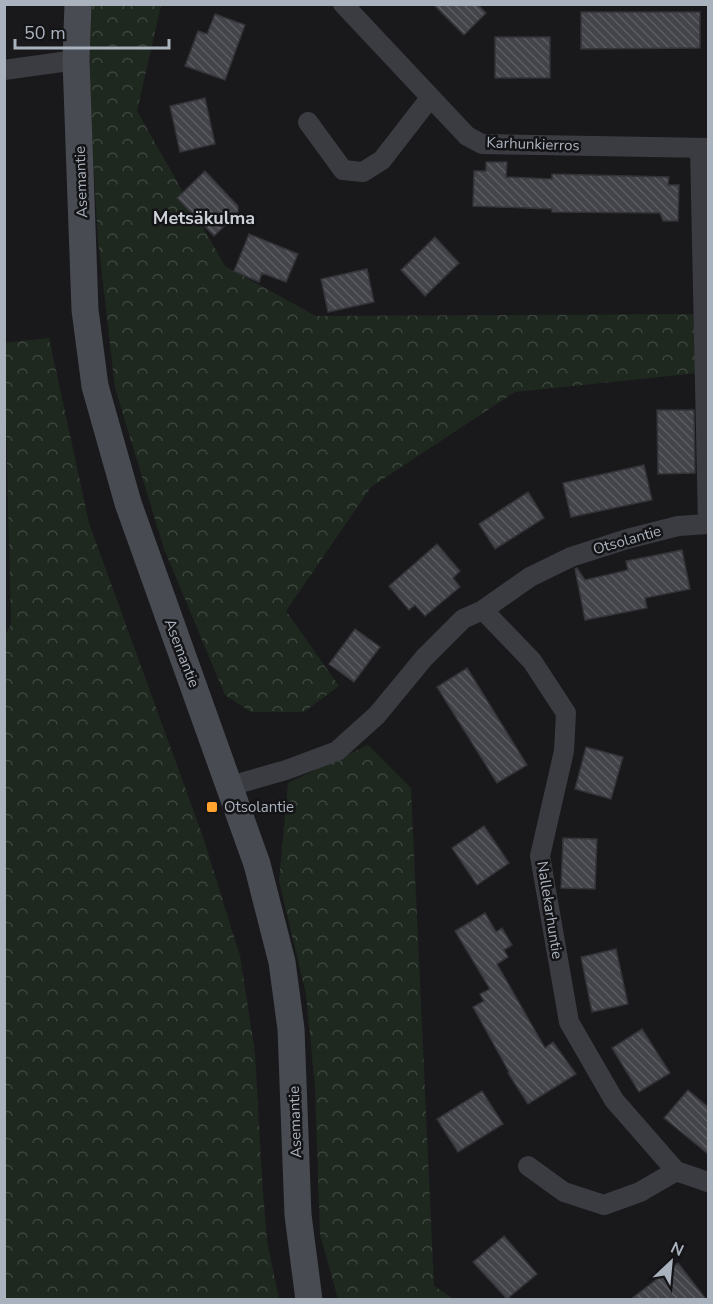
<svg xmlns="http://www.w3.org/2000/svg" width="713" height="1304" font-family="'Nunito Sans',sans-serif">
<style>
.forest{fill:url(#forest-crowns)}
.building{fill:url(#building-back-hatch);stroke:#333338;stroke-width:1.5}
.lines{fill:none;stroke-linecap:round;stroke-linejoin:round}
.street{stroke:#3a3c41;stroke-width:20}
.secondary{stroke:#484b52;stroke-width:27}
.poi-dot{fill:#ffa22e;stroke:#141417;stroke-width:2}
.labels{text-anchor:middle;dominant-baseline:central;stroke-width:5;stroke-linejoin:round;paint-order:stroke}
.street-label{font-size:15px;fill:#aab2bd;stroke:#141417}
.poi-label{font-size:15px;fill:#aab2bd;stroke:#141417;text-anchor:start}
.quarter-label{font-size:18px;font-weight:bold;fill:#ccd1d8;stroke:#141417}
</style>
<defs>
<pattern id="forest-crowns" width="20" height="18" patternUnits="userSpaceOnUse" patternTransform="scale(1.5)"><rect width="20" height="18" fill="#1e281f"/><path d="M2 6a3 3 0 1 1 6 0M12 15a3 3 0 1 1 6 0" fill="none" stroke="#3c453e"/></pattern>
<pattern id="building-back-hatch" width="6" height="6" patternUnits="userSpaceOnUse" patternTransform="scale(1.5)"><rect width="6" height="6" fill="#434449"/><path d="M-1 5l2 2M0 0l6 6M5-1l2 2" fill="none" stroke="#5b5d61"/></pattern>
</defs>
<rect width="100%" height="100%" fill="#19191c"/>
<path class="forest" d="M 91,5 L 161,5 L 137,111 L 225,266 L 316,316 L 708,314 L 708,372 L 515,392 L 371,487 L 286,611 L 339,686 L 304,712 L 251,712 L 225,695 L 164,549 L 115,388 L 98,239 L 89,91 Z
M 49,338 L 89,523 L 203,837 L 240,956 L 255,1053 L 262,1179 L 267,1241 L 279,1299 L 5,1299 L 4,637 L 11,624 L 4,343 Z
M 368,745 L 411,788 L 434,1286 L 454,1299 L 338,1299 L 320,1234 L 315,1086 L 306,994 L 279,881 L 288,783 Z"/>
<path class="building" d="M 433,4 L 477,4 L 486,13 L 464,35 Z
M 581,12 L 700,12 L 700,48 L 581,49 Z
M 215,14 L 245,25 L 225,80 L 185,66 L 198,31 L 207,34 Z
M 495,37 L 550,37 L 550,78 L 495,78 Z
M 205,98 L 215,144 L 180,152 L 170,106 Z
M 486,162 L 507,162 L 506,177 L 552,179 L 552,174 L 669,177 L 668,185 L 679,185 L 678,221 L 663,221 L 660,213 L 552,212 L 552,209 L 473,206 L 474,171 L 486,171 Z
M 205,171 L 238,206 L 238,213 L 214,236 L 177,198 Z
M 249,234 L 298,254 L 286,282 L 262,273 L 259,282 L 234,271 Z
M 435,237 L 459,263 L 425,296 L 401,270 Z
M 367,269 L 374,302 L 328,312 L 321,279 Z
M 657,410 L 694,410 L 695,473 L 658,474 Z
M 644,465 L 652,500 L 571,517 L 563,483 Z
M 528,492 L 544,518 L 495,549 L 479,524 Z
M 437,544 L 460,571 L 453,578 L 460,587 L 425,616 L 415,605 L 409,610 L 389,586 Z
M 682,550 L 690,589 L 645,598 L 647,608 L 585,620 L 575,569 L 577,568 L 585,580 L 628,570 L 626,561 Z
M 355,629 L 380,647 L 354,682 L 329,664 Z
M 467,668 L 527,765 L 497,783 L 437,687 Z
M 586,747 L 623,757 L 611,799 L 575,789 Z
M 484,826 L 509,863 L 477,885 L 452,848 Z
M 563,838 L 597,839 L 595,889 L 561,888 Z
M 485,913 L 496,932 L 502,928 L 512,945 L 504,950 L 508,957 L 497,964 L 545,1048 L 553,1042 L 576,1074 L 528,1104 L 508,1073 L 509,1072 L 473,1007 L 484,1001 L 480,994 L 490,989 L 455,931 Z
M 616,949 L 628,1004 L 592,1012 L 581,957 Z
M 642,1029 L 670,1073 L 639,1092 L 612,1048 Z
M 688,1090 L 708,1107 L 708,1154 L 664,1118 Z
M 482,1091 L 503,1124 L 458,1152 L 437,1119 Z
M 504,1236 L 537,1274 L 507,1299 L 473,1262 Z
M 678,1263 L 706,1299 L 631,1299 Z"/>
<g class="lines">
<path class="street" d="M 343,4 L 467,136 L 482,144 L 708,148
M 4,70 L 76,60
M 308,122 L 343,170 L 363,172 L 382,160 L 430,98
M 700,148 L 708,524
M 483,610 L 532,661 L 566,713 L 564,751 L 540,856 L 569,1022 L 614,1100 L 676,1171 L 708,1182
M 230,786 L 286,770 L 337,751 L 377,715 L 424,658 L 463,619 L 483,610 L 530,577 L 571,557 L 627,539 L 678,526 L 708,524
M 528,1166 L 564,1192 L 604,1205 L 640,1192 L 676,1171"/>
<path class="secondary" d="M 78,4 L 76,60 L 85,310 L 95,386 L 128,503 L 257,864 L 282,962 L 291,1029 L 298,1215 L 309,1300"/>
</g>
<rect class="poi-dot" x="206" y="801" width="12" height="12" rx="3"/>
<g class="labels">
<g class="street-label">
<text transform="translate(533 144) rotate(2)">Karhunkierros</text>
<text transform="translate(81 182) rotate(-92)">Asemantie</text>
<text transform="translate(627 540) rotate(-16)">Otsolantie</text>
<text transform="translate(182 653) rotate(69)">Asemantie</text>
<text transform="translate(550 910) rotate(81)">Nallekarhuntie</text>
<text transform="translate(295 1122) rotate(-92)">Asemantie</text>
</g>
<g class="poi-label">
<text x="224" y="807">Otsolantie</text>
</g>
<g class="quarter-label">
<text x="204" y="218">Metsäkulma</text>
</g>
</g>
<rect width="713" height="1304" fill="none" stroke="#aab2bd" stroke-width="12"/>
<g transform="translate(671 1262) rotate(26)" stroke="#141417" stroke-width="4.5" paint-order="stroke">
<path d="M0-4.5L10 22L0 15L-10 22Z" fill="#aab2bd"/>
<text y="-9" font-size="16" font-weight="bold" text-anchor="middle" fill="#aab2bd">N</text>
</g>
<path d="M15 39v9h154v-9" fill="none" stroke="#aab2bd" stroke-width="3"/>
<text x="24" y="39" font-size="18" fill="#aab2bd" stroke="#141417" stroke-width="4.5" paint-order="stroke">50 m</text>
</svg>
